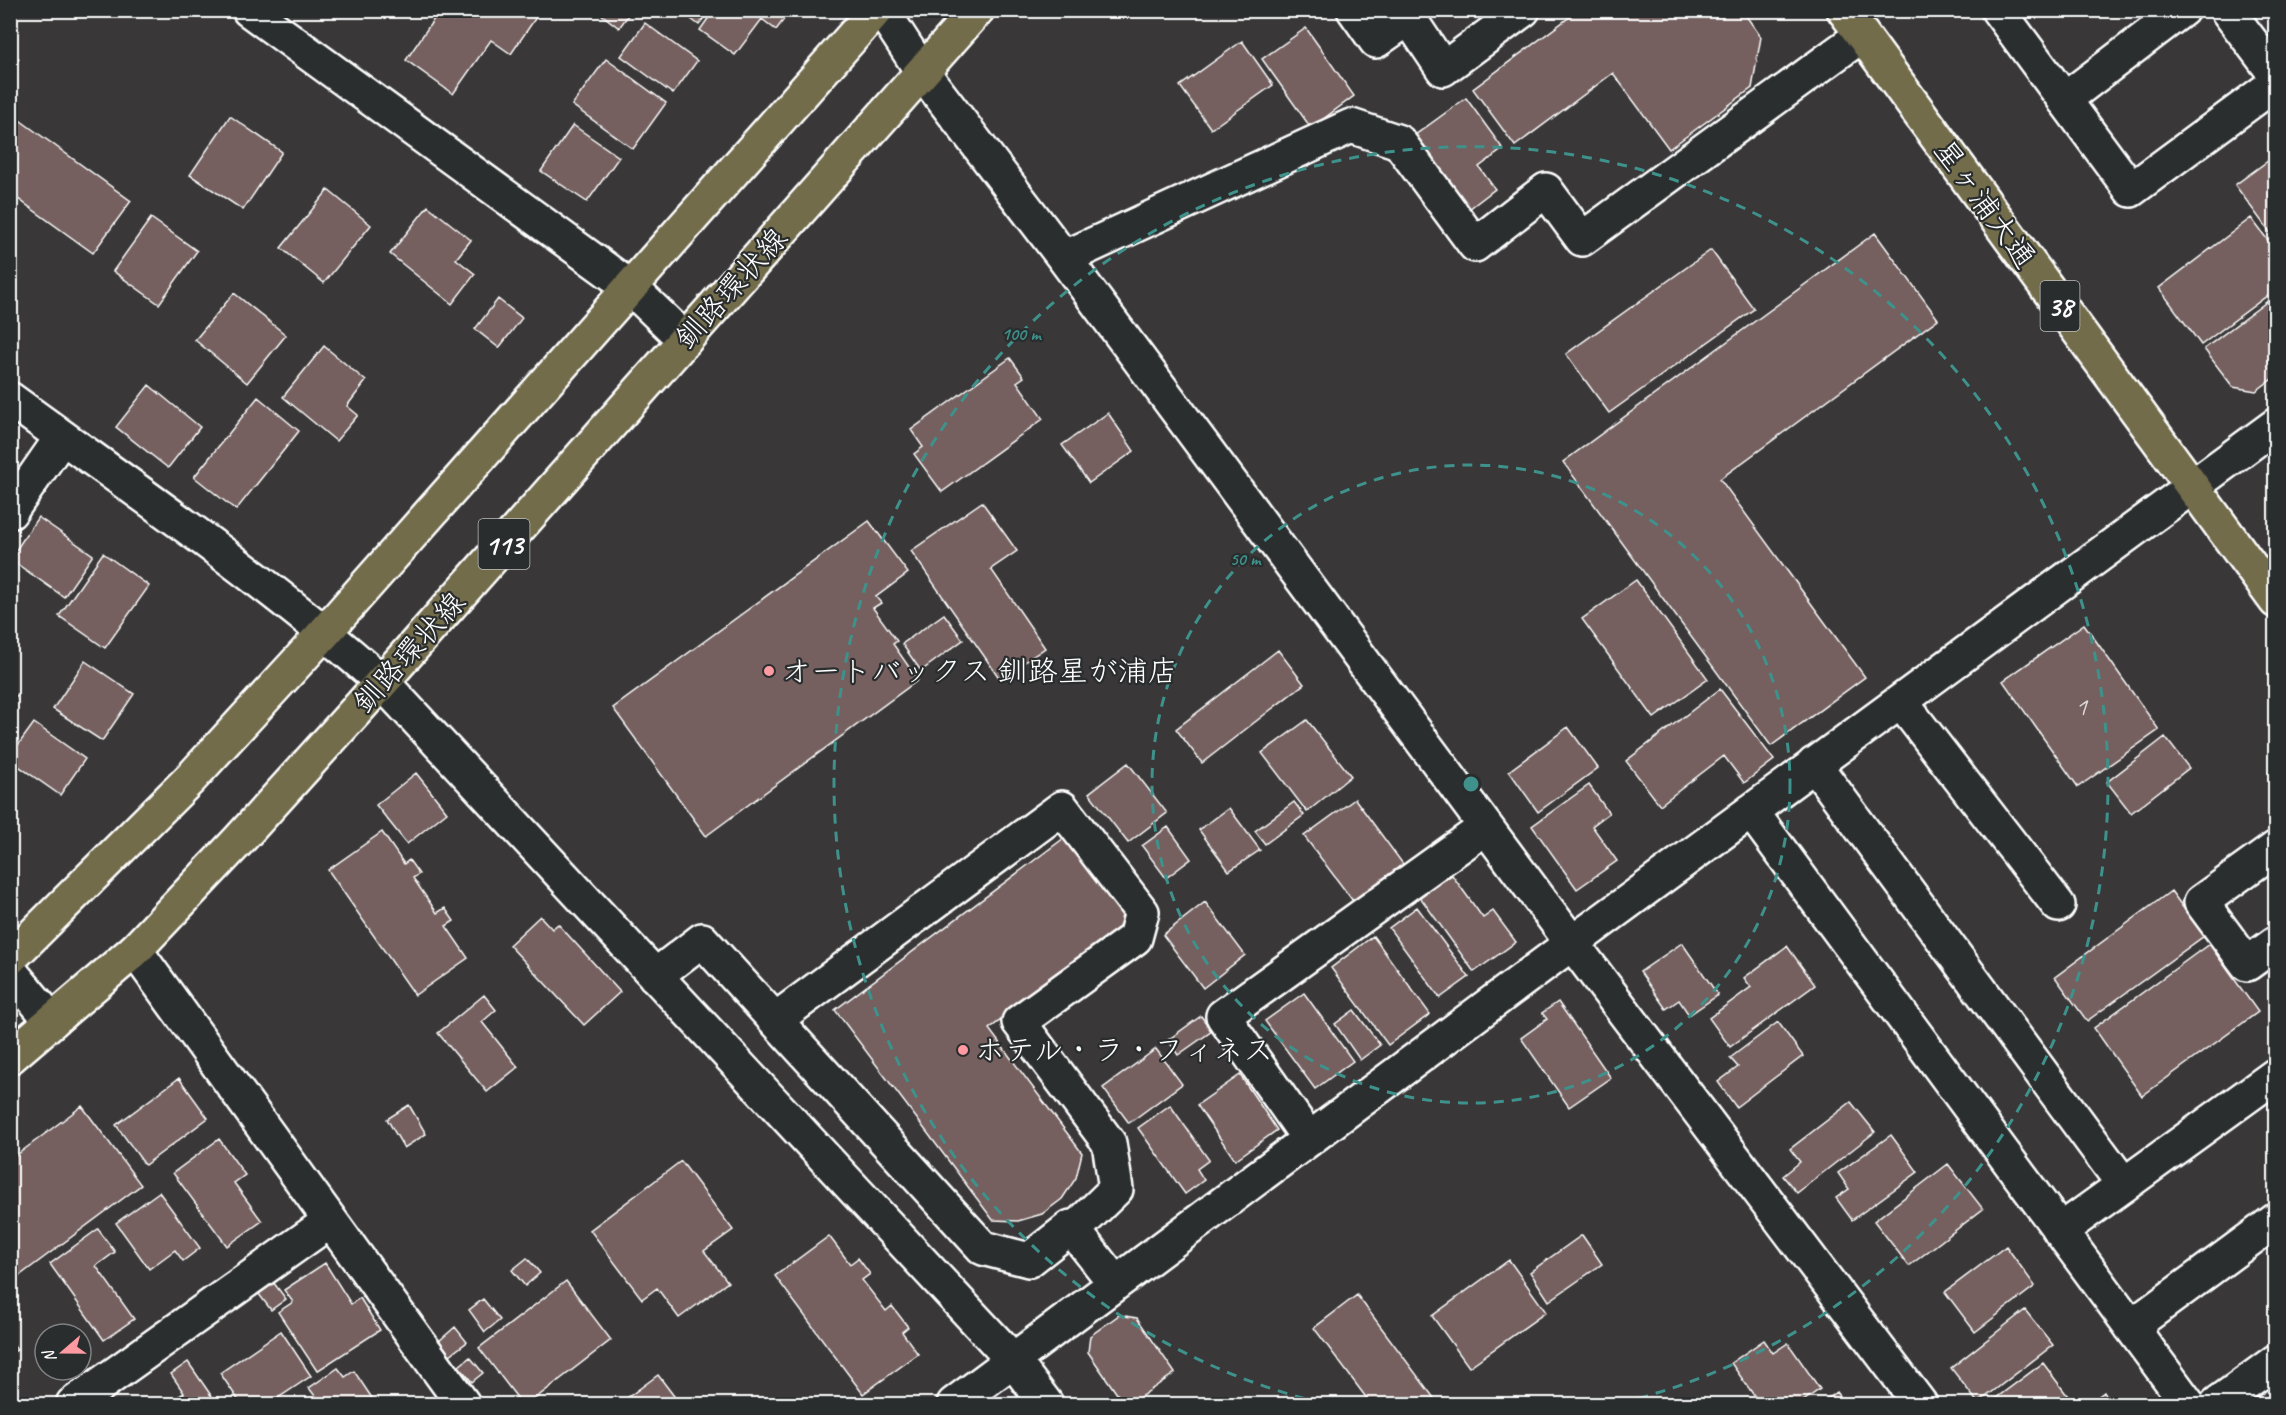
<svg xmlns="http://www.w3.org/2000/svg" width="2286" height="1415" font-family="Caveat,'Klee One',sans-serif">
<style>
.building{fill:#74605f;stroke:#fff;stroke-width:1.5}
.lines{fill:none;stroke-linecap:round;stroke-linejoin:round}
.minor-casing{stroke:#fff;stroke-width:38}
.major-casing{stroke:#fff;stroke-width:38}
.highway-casing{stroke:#fff;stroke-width:38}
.minor{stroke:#2a2d2e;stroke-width:33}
.major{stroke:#726c4b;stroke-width:33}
.highway{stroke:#726c4b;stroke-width:33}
.ring{fill:none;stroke:#3f918b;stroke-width:3;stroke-dasharray:10 8}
.poi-dot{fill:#ff9aa2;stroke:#2a2d2e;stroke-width:2}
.labels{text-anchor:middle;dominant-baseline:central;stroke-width:4.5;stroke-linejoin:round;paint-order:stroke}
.number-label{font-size:27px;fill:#dcd7d7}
.shield{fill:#2a2d2e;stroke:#bfc0c0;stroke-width:1.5}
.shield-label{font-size:28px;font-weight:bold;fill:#fff}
.street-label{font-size:30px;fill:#fff;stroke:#2a2d2e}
.poi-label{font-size:30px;fill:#fff;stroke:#2a2d2e;text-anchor:start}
.centre{fill:#3f918b;stroke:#2a2d2e;stroke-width:3}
.ring-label{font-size:18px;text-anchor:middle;font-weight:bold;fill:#3f918b;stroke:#2a2d2e;stroke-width:4.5;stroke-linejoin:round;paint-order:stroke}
</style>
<rect width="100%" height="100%" fill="#393738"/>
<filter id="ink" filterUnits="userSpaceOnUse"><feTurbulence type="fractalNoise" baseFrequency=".0167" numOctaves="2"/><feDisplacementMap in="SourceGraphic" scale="12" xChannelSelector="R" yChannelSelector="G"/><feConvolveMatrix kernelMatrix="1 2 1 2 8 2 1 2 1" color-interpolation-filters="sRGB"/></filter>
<g filter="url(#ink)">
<path class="building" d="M 440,10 L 541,10 L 511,54 L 491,40 L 453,94 L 406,60 Z
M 596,10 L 632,10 L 619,28 Z
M 679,10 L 709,10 L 699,25 Z
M 714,10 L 791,10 L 776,30 L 762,19 L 735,55 L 700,30 Z
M 1579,10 L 1742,10 L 1761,37 L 1752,88 L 1669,149 L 1613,73 L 1515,146 L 1473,89 Z
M 645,23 L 697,61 L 673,94 L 621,56 Z
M 1306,28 L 1354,96 L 1311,128 L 1262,59 Z
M 1242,41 L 1273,85 L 1211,129 L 1180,86 Z
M 10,53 L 19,59 L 10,70 Z
M 606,59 L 666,103 L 633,149 L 572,105 Z
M 1466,98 L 1503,149 L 1479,167 L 1495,189 L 1465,212 L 1411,138 Z
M 10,113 L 131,201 L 93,253 L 10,193 Z
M 230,116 L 282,152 L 243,210 L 190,175 Z
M 573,125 L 619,157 L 587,202 L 541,171 Z
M 2276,155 L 2276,241 L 2235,185 Z
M 328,190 L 371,225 L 324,283 L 281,248 Z
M 428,206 L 471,240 L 456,259 L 475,274 L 452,304 L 390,254 Z
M 151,218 L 197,251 L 159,304 L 113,271 Z
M 2251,218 L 2276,251 L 2276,289 L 2201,345 L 2159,288 Z
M 1875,233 L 1938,319 L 1720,479 L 1865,677 L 1771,746 L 1563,462 Z
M 1711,250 L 1754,309 L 1609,413 L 1566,354 Z
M 234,293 L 286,335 L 247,383 L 195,340 Z
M 498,299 L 522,318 L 499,348 L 475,329 Z
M 2269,300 L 2276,309 L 2276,376 L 2256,391 L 2233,387 L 2204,349 Z
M 324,346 L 366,381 L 347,406 L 358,415 L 336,441 L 283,397 Z
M 1010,358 L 1024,377 L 1017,382 L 1043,419 L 942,492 L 914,454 L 923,447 L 911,430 Z
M 149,385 L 200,427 L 168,468 L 116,427 Z
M 258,397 L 299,431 L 236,510 L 194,477 Z
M 1108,413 L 1134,451 L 1089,483 L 1062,445 Z
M 982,502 L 1017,551 L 991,569 L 1045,648 L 1000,679 L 911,551 Z
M 38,517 L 93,555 L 64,597 L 10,559 Z
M 869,521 L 908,573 L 876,597 L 881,603 L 873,608 L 897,641 L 893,644 L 918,680 L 706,836 L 613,708 Z
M 103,553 L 149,586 L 105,648 L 59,616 Z
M 1636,580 L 1708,679 L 1654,718 L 1582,619 Z
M 944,614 L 963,640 L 921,671 L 902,644 Z
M 2084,624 L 2159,730 L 2078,787 L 2003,681 Z
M 1278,650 L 1304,684 L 1202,763 L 1176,729 Z
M 85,661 L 134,694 L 102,741 L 53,709 Z
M 1720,689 L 1774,760 L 1744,783 L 1724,756 L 1660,805 L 1626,761 Z
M 10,691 L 17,696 L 10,705 Z
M 1307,720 L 1351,776 L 1307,812 L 1262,753 Z
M 34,723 L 85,759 L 60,795 L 10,760 L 10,756 Z
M 1568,727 L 1598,768 L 1538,812 L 1509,771 Z
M 2165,737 L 2189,768 L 2131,813 L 2107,782 Z
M 1128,763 L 1167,813 L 1128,843 L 1089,793 Z
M 416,773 L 447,812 L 407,844 L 376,805 Z
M 1589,785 L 1609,813 L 1592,826 L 1617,861 L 1577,889 L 1532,826 Z
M 1355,799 L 1403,864 L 1353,901 L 1304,836 Z
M 1294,802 L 1304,815 L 1265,844 L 1255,831 Z
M 1229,808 L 1260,850 L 1229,871 L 1199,830 Z
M 1168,827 L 1191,859 L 1166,878 L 1142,846 Z
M 382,832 L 404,864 L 409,860 L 419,874 L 413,878 L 437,913 L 445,908 L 454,921 L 446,926 L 468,958 L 415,995 L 328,870 Z
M 1068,835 L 1123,910 L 1119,932 L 989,1029 L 1082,1153 L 1076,1178 L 1062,1199 L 1042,1214 L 1018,1221 L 993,1220 L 835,1010 Z
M 1452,875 L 1483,918 L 1493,911 L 1516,942 L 1474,972 L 1420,897 Z
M 2171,891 L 2204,936 L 2087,1021 L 2055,977 Z
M 1205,902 L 1245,955 L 1203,988 L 1163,935 Z
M 1417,907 L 1469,977 L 1440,998 L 1389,928 Z
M 540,916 L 552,929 L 558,924 L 620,992 L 584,1025 L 509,945 Z
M 1373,936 L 1430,1014 L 1388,1045 L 1331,968 Z
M 1682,943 L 1718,995 L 1689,1015 L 1679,1000 L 1666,1009 L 1640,972 Z
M 2209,944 L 2258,1012 L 2142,1096 L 2094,1028 Z
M 1787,946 L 1815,985 L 1730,1047 L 1709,1018 L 1751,987 L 1744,978 Z
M 1304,993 L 1353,1061 L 1315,1089 L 1265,1021 Z
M 484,995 L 496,1010 L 482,1022 L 518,1067 L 487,1092 L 438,1033 Z
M 1558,1002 L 1611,1078 L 1569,1107 L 1521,1038 L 1547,1019 L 1542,1013 Z
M 1354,1010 L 1380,1045 L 1360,1060 L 1335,1024 Z
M 1201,1016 L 1212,1031 L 1178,1055 L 1168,1040 Z
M 1778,1022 L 1803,1056 L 1736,1107 L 1718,1082 L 1738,1067 L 1730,1058 Z
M 1156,1049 L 1182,1084 L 1129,1123 L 1103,1088 Z
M 1240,1075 L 1277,1130 L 1235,1160 L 1197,1105 Z
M 179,1078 L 208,1118 L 145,1165 L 116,1125 Z
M 1851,1102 L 1875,1132 L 1797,1193 L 1783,1176 L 1800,1162 L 1790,1149 Z
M 409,1105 L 426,1134 L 404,1148 L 387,1119 Z
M 1170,1105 L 1209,1160 L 1197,1169 L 1204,1180 L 1185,1194 L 1138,1128 Z
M 82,1106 L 141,1185 L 19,1276 L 10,1265 L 10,1160 Z
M 1891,1135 L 1918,1172 L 1852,1220 L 1836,1198 L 1849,1189 L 1838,1173 Z
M 219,1139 L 245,1175 L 234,1183 L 262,1221 L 227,1246 L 173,1173 Z
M 681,1161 L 733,1230 L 704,1251 L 728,1282 L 679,1318 L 657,1288 L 642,1299 L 590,1230 Z
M 1948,1164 L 1983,1209 L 1909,1266 L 1874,1221 Z
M 159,1192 L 200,1248 L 183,1261 L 175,1250 L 149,1269 L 116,1223 Z
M 98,1229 L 115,1252 L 96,1266 L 134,1319 L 104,1340 L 50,1264 Z
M 1582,1235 L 1602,1264 L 1549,1301 L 1530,1272 Z
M 829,1236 L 850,1264 L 858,1258 L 870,1274 L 862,1280 L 886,1311 L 892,1306 L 908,1327 L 902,1332 L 918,1354 L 863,1394 L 775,1276 Z
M 2006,1246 L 2035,1286 L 1975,1332 L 1945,1292 Z
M 527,1258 L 540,1273 L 525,1286 L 512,1270 Z
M 1509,1260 L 1546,1312 L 1469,1367 L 1432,1316 Z
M 325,1263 L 351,1304 L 360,1298 L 380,1330 L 317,1371 L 278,1312 L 293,1302 L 284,1290 Z
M 270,1278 L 286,1299 L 271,1310 L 255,1289 Z
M 566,1281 L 611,1340 L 528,1404 L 522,1404 L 479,1348 Z
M 1357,1295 L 1434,1398 L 1425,1404 L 1371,1404 L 1314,1328 Z
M 483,1299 L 500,1320 L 485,1332 L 469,1310 Z
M 2025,1310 L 2053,1345 L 1978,1403 L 1951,1368 Z
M 1119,1315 L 1137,1318 L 1175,1373 L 1130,1404 L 1124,1404 L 1088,1352 L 1090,1336 Z
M 455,1327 L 467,1342 L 450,1355 L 439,1341 Z
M 281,1331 L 311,1376 L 269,1404 L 241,1404 L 220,1373 Z
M 1764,1340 L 1773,1353 L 1788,1343 L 1820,1389 L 1799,1404 L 1760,1404 L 1731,1363 Z
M 10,1341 L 17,1350 L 10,1354 Z
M 470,1357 L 483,1373 L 472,1382 L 459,1366 Z
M 188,1362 L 217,1404 L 167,1404 L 184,1393 L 171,1374 Z
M 2043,1363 L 2073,1403 L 2071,1404 L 1988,1404 Z
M 338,1368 L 345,1377 L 354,1371 L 376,1404 L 321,1404 L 309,1388 Z
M 658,1375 L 680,1404 L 619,1404 Z
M 1836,1392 L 1845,1404 L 1820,1404 Z
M 2104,1392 L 2113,1404 L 2088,1404 Z"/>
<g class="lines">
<g class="minor-casing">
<path id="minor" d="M 249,10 L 630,287 L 685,340
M 882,10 L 923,73 L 1064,258 L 1572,943 L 1920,1404
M 1354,10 L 1376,41 L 1409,18 L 1443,69 L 1523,10
M 1998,10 L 2131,190 L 2276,83
M 2227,10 L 2276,75
M 2064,100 L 2182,10
M 1064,258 L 1351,126 L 1399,142 L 1475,245 L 1546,190 L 1582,239 L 1862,35
M 10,399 C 136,491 266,579 382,682 L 1012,1359 L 1046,1404
M 10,512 L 62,437
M 1901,702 L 2058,905
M 1814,764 L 2124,1185
M 1751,811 L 2188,1404
M 2276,848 L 2201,902 L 2247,964 L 2276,943
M 135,950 L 463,1404
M 10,971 L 52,1021
M 655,976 L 702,940 L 983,1248 L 1029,1260 L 1071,1227 L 1115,1283
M 775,1020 L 1062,808 L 1142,912 L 1135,938 L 1019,1022 L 1109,1143 L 1116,1189 L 1074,1230
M 1309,1139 L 1223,1016 L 1486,827
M 2060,1231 L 2276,1075
M 2131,1327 L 2276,1220
M 73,1404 L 330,1221
M 954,1404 L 1572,943 L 2276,425
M 2217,1404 L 2276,1361"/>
</g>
<g class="major-casing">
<path id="major" d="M 10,958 L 191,778 L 325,632 L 876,10
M 10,1057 L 135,950 L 239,840 L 382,682 L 977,10"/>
</g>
<g class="highway-casing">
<path id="highway" d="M 1844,10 L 2276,601"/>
</g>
<use href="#minor" class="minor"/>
<use href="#major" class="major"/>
<use href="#highway" class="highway"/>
</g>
</g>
<g class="ring">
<circle cx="1471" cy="784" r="319"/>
<path d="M1322 1403A637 637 0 1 1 1620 1403"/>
</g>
<g class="poi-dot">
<circle cx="769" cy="671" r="6"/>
<circle cx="963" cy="1050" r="6"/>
</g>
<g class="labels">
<g class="number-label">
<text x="2081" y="706">1</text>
</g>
<g class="shield">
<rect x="2040.5" y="281" width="39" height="50" rx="4.5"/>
<rect x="478.5" y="519" width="51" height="50" rx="4.5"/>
</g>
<g class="shield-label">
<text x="2060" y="306">38</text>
<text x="504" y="544">113</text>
</g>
<g class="street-label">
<text transform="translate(1985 204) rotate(54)">星ヶ浦大通</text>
<text transform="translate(731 288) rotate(-48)">釧路環状線</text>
<text transform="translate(409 652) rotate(-48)">釧路環状線</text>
</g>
<g class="poi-label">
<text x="781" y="671">オートバックス 釧路星が浦店</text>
<text x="975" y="1050">ホテル・ラ・フィネス</text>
</g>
</g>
<circle cx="1471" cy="784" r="9" class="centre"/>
<g class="ring-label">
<text x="1021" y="340">100 m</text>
<text x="1245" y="565">50 m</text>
</g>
<rect width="2286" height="1415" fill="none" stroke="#2a2d2e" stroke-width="36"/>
<rect x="18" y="18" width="2250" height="1379" fill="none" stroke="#fff" stroke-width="2" filter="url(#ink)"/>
<g transform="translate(63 1352) rotate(250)"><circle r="28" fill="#2a2d2e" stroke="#7f8182" stroke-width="1.5"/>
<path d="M0-4.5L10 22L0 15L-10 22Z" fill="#ff9aa2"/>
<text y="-9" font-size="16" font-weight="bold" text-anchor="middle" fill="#ffffff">N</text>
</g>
</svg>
